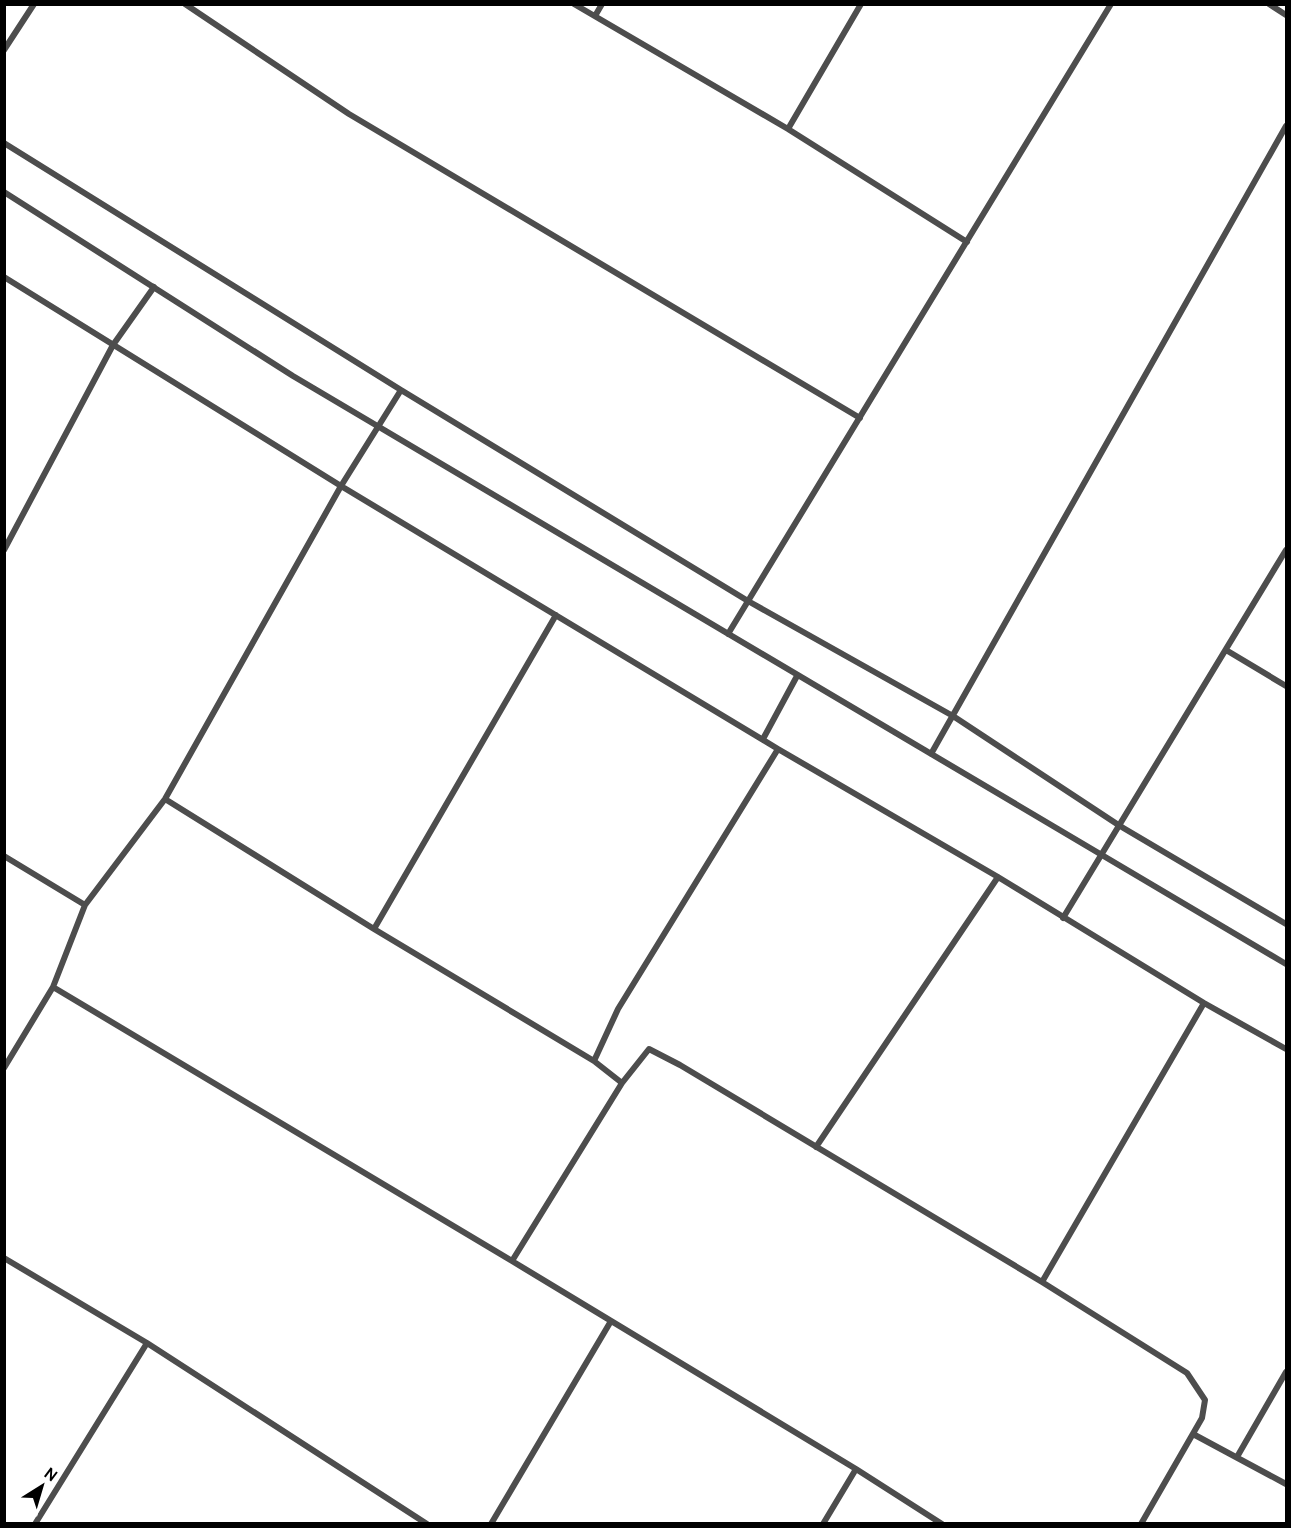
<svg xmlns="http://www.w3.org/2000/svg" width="1291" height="1528" font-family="Cabin,sans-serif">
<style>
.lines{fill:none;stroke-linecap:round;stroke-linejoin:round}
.street{stroke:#4d4d4d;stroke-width:6}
</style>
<rect width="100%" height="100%" fill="#fff"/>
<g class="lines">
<path class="street" d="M 185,4 L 349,114 L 860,418
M 574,4 L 788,129
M 861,4 L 788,129 L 967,242
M 1269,4 L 1286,15
M 595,16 L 602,4
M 4,50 L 34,4
M 4,143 L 401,390 L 748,601 L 953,716 L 1120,826 L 1286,924
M 4,192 L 293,376 L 1286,964
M 4,277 L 341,486 L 778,749 L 998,877 L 1204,1003 L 1286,1049
M 4,550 L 113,345 L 154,287
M 728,634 L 1111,4
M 1226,650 L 1286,686
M 763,739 L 797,676
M 931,754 L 1286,126
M 165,799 L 374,929 L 594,1061 L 622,1083
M 4,856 L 85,905
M 1063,918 L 1286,550
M 374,929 L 556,615
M 53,987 L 512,1261 L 856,1469 L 942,1524
M 594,1061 L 618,1009 L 778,749
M 4,1068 L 53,987 L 85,905 L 165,799 L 341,486 L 401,390
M 816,1147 L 998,877
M 4,1258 L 147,1343 L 35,1524
M 512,1261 L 622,1083 L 649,1049 L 680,1065 L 1042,1282 L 1187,1373 L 1205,1400 L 1202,1418 L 1141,1524
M 1042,1282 L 1204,1003
M 147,1343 L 427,1524
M 1193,1434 L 1286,1484
M 1237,1457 L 1286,1372
M 491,1524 L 611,1321
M 823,1524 L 856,1469"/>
</g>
<rect width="1291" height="1528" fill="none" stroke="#000000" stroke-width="12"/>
<g transform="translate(42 1486) rotate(37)" stroke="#ffffff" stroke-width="4.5" paint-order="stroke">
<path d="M0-4.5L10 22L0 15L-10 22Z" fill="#000000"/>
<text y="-9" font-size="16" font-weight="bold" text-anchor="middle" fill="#000000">N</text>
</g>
</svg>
